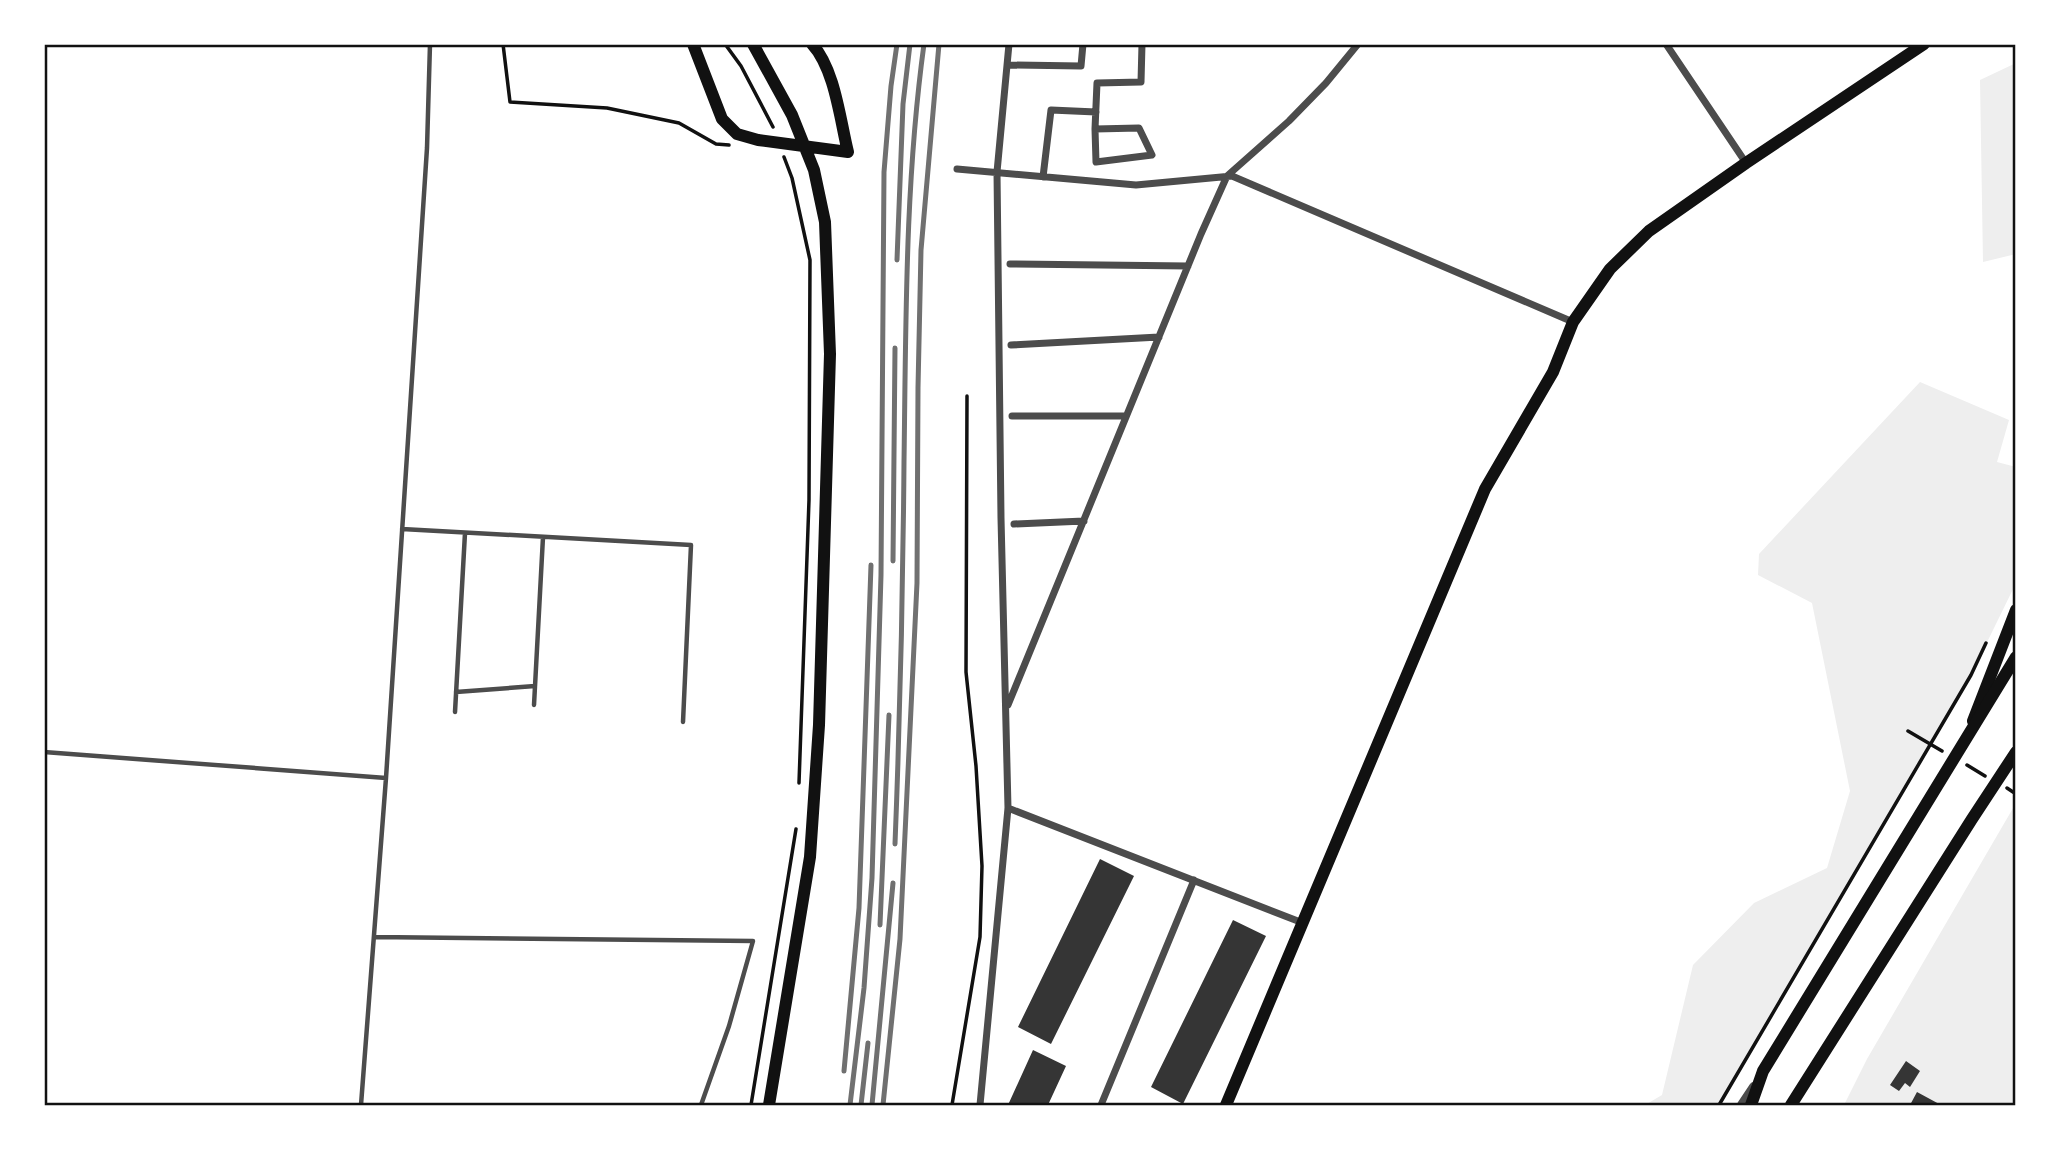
<svg xmlns="http://www.w3.org/2000/svg" width="2060" height="1149" font-family="'DM Sans',sans-serif">
<style>
.green{fill:#eee}
.building{fill:#353535}
.lines{fill:none;stroke-linecap:round;stroke-linejoin:round}
.path{stroke:#111;stroke-width:3.5}
.service{stroke:#4c4c4c;stroke-width:4.5}
.minor{stroke:#4c4c4c;stroke-width:7}
.tertiary{stroke:#4c4c4c;stroke-width:10}
.secondary{stroke:#111;stroke-width:12}
.primary{stroke:#111;stroke-width:12}
.rail{stroke:#707070;stroke-width:5}
.neatline{fill:none;stroke:#111;stroke-width:2.5}
</style>
<rect width="100%" height="100%" fill="#fff"/>
<path class="green" d="M 2016,63 L 2016,254 L 1983,262 L 1980,80 Z
M 1920,382 L 2009,420 L 1997,462 L 2016,467 L 2016,583 L 1971,675 L 1720,1105 L 1645,1105 L 1662,1095 L 1693,965 L 1754,903 L 1827,868 L 1850,791 L 1812,603 L 1758,575 L 1759,554 Z
M 2016,803 L 2016,1105 L 1844,1105 L 1867,1059 Z"/>
<path class="building" d="M 1100,859 L 1134,876 L 1051,1044 L 1018,1027 Z
M 1233,920 L 1266,936 L 1183,1104 L 1151,1087 Z
M 1033,1050 L 1066,1066 L 1048,1105 L 1008,1105 Z
M 1906,1061 L 1920,1071 L 1910,1087 L 1905,1083 L 1899,1091 L 1890,1085 Z
M 1917,1092 L 1941,1105 L 1910,1105 Z"/>
<g class="lines">
<path class="path" d="M 503,44 L 510,102 L 607,108 L 679,123 L 716,144 L 729,145
M 725,44 L 741,66 L 773,127
M 784,157 L 792,178 L 810,260 L 809,500 L 799,783
M 1908,731 L 1942,751
M 1967,765 L 1985,776
M 2007,788 L 2016,794
M 751,1105 L 796,829
M 952,1105 L 980,937 L 982,866 L 976,766 L 966,672 L 967,396
M 1719,1105 L 1971,675 L 1986,643"/>
<path class="service" d="M 402,529 L 691,545 L 683,722
M 456,692 L 535,686
M 534,705 L 543,537
M 455,712 L 465,533
M 44,752 L 386,778
M 374,937 L 753,941 L 729,1026 L 701,1105
M 361,1105 L 386,778 L 427,148 L 430,44"/>
<path class="minor" d="M 1666,44 L 1746,163
M 1007,65 L 1081,66 L 1083,44
M 1095,129 L 1139,128 L 1152,155 L 1096,162 L 1095,129 L 1097,83 L 1141,82 L 1142,44
M 957,169 L 1136,185 L 1232,176 L 1573,322
M 1043,177 L 1051,110 L 1096,112
M 1010,264 L 1188,266
M 1011,345 L 1159,337
M 1012,416 L 1126,416
M 1014,524 L 1084,521
M 1008,705 L 1201,234 L 1227,176 L 1289,121 L 1326,83 L 1358,44
M 1008,808 L 1303,923
M 980,1105 L 1008,808 L 1001,518 L 997,172 L 1009,44
M 1101,1105 L 1194,880"/>
<path class="tertiary" d="M 1742,1105 L 1754,1087"/>
<path class="secondary" d="M 693,44 L 722,119 L 737,134 L 758,140 L 848,152 C 840,120 835,69 812,44
M 753,44 L 792,115 L 814,170 L 825,222 L 830,354 L 819,725 L 810,857 L 769,1105
M 1973,721 L 2016,610
M 1226,1105 L 1485,489 L 1553,372 L 1573,322 L 1610,269 L 1649,231 L 1746,163 L 1924,44"/>
<path class="primary" d="M 1751,1105 L 1763,1071 L 2016,657
M 1791,1105 L 1972,819 L 2016,752"/>
<path class="rail" d="M 897,260 L 903,104 L 910,44
M 893,561 L 895,348
M 895,844 C 900,717 903,590 904,462 C 906,322 905,183 924,44
M 880,925 L 889,715
M 844,1071 L 859,908 L 871,565
M 850,1105 L 864,988 L 872,878 L 881,575 L 884,172 L 891,86 L 897,44
M 861,1105 L 868,1043
M 872,1105 L 893,883
M 883,1105 L 900,939 L 917,583 L 918,388 L 921,250 L 939,44"/>
</g>
<rect width="2060" height="1149" fill="none" stroke="#ffffff" stroke-width="91"/>
<rect x="46" y="46" width="1968" height="1058" class="neatline"/>
</svg>
